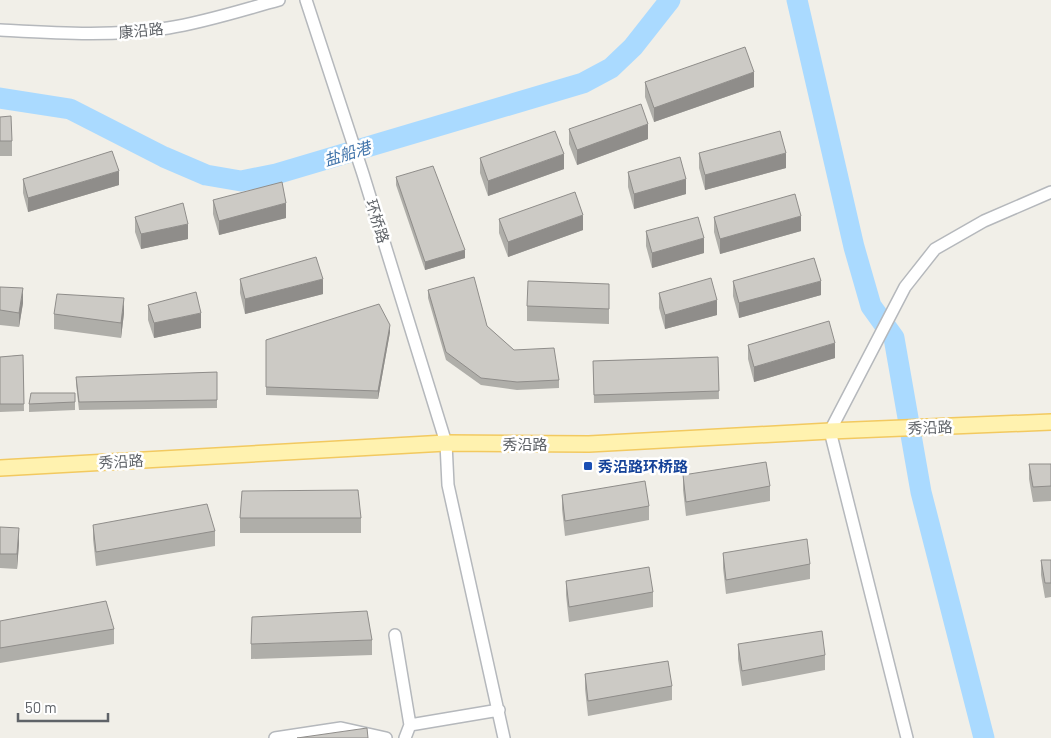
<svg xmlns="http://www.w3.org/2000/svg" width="1051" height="738" font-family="Barlow,'Noto Sans SC',sans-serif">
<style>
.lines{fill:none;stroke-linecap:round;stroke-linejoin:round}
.river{stroke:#aadaff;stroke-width:21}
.minor-casing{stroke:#b5b8bc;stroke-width:14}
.major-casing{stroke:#f2c960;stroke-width:18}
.minor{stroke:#fff;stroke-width:11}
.major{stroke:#fff2af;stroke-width:15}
.wall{fill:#afaea9}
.shaded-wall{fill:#8f8d8a}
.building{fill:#cccac5;stroke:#8f8d8a}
.transit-dot{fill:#1a4fb4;stroke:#fff;stroke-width:2}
.labels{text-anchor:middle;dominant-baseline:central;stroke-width:5;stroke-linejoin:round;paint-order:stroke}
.street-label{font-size:15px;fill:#5f6368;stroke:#fff}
.transit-label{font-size:15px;font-weight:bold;fill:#164399;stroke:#fff;text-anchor:start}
.water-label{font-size:16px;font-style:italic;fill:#4174aa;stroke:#fff}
</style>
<rect width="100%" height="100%" fill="#f1efe8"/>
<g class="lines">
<path class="river" d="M 797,0 L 854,247 L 871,306 L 894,338 L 921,492 L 984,738
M 0,98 L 70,109 L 164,157 L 206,175 L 241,181 L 276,174 L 583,83 L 611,68 L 633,47 L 670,0"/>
<g class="minor-casing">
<path id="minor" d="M 306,0 L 363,174 L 446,443 L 448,485 L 504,738
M 0,30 C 55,33 113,37 168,28 C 206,22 242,10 279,0
M 395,635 L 410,725 L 405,738
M 410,725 L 499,710
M 275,738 L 341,728 L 386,738
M 907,738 L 830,431 L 905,287 L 935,249 L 984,221 L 1051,192"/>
</g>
<g class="major-casing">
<path id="major" d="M 0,468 L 446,443 L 589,444 L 830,431 L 1051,422"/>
</g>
<use href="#minor" class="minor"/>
<use href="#major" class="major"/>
</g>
<path class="wall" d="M 645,82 L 754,87 L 654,122 L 645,97 Z
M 0,117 L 12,141 L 12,156 L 0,156 Z
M 569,129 L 648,139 L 577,165 L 569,144 Z
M 699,153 L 786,168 L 705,190 L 699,168 Z
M 480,158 L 564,169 L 488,196 L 480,173 Z
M 628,172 L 686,194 L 634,209 L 628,187 Z
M 396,177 L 465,258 L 425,270 L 396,185 Z
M 23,179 L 119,185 L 28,212 L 23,193 Z
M 213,200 L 286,218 L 219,235 L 213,214 Z
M 135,217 L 188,239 L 141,249 L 135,232 Z
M 714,217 L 801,231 L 720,254 L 714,232 Z
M 499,219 L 583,230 L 508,257 L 499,233 Z
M 646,231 L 704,253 L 652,268 L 646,246 Z
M 240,279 L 323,294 L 245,314 L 240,293 Z
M 733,281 L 821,295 L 739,318 L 733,296 Z
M 0,287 L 23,303 L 19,327 L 0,325 Z
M 428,290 L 487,326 L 514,350 L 559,380 L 559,388 L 517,390 L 481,385 L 446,360 L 428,298 Z
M 659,293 L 717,315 L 665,329 L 659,308 Z
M 609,299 L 609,324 L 527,321 L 527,306 Z
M 148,305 L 201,328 L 154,338 L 148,320 Z
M 124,313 L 121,338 L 54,329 L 54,314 Z
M 390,332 L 378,399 L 266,395 L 266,340 Z
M 748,345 L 835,358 L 754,382 L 748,359 Z
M 23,355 L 24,411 L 0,412 L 0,357 Z
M 718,357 L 719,399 L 594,403 L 593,361 Z
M 217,372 L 217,408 L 79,410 L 76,384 L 76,377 Z
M 75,393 L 75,410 L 29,412 L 29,404 Z
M 1029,464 L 1051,464 L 1051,501 L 1033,502 L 1029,479 Z
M 683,475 L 770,486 L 770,501 L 686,516 L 683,490 Z
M 562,495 L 649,506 L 649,520 L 565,536 L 562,509 Z
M 240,518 L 361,518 L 361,533 L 240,533 Z
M 93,525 L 215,531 L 215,546 L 96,566 L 93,539 Z
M 0,527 L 19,543 L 17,569 L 0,568 Z
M 723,553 L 810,564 L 810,579 L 726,594 L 723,568 Z
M 1041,560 L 1051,560 L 1051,597 L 1045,598 L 1041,575 Z
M 566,581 L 653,592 L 653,607 L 569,622 L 566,595 Z
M 0,621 L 114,629 L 114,644 L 0,663 Z
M 372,640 L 372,655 L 251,659 L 251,644 Z
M 738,644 L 825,655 L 825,670 L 742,686 L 738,659 Z
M 585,674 L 672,686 L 672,700 L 588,716 L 585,689 Z"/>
<path class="shaded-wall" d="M 754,72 L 754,87 L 654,122 L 654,108 Z
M 648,124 L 648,139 L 577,165 L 577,150 Z
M 786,153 L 786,168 L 705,190 L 705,175 Z
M 564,154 L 564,169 L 488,196 L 488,181 Z
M 119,171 L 119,185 L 28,212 L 28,198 Z
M 686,179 L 686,194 L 634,209 L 634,194 Z
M 286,203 L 286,218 L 219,235 L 219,221 Z
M 583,215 L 583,230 L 508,257 L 508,242 Z
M 801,216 L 801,231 L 720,254 L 720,239 Z
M 188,224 L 188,239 L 141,249 L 141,234 Z
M 704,238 L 704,253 L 652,268 L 652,253 Z
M 465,250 L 465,258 L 425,270 L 425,262 Z
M 323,279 L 323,294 L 245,314 L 245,299 Z
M 821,281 L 821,295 L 739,318 L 739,303 Z
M 23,288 L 23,303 L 19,327 L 19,313 Z
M 124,298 L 124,313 L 121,338 L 121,323 Z
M 717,300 L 717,315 L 665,329 L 665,315 Z
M 201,313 L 201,328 L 154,338 L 154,323 Z
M 390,325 L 390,332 L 378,399 L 378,391 Z
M 835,343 L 835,358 L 754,382 L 754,367 Z
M 19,528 L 19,543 L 17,569 L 17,554 Z"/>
<path class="building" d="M 745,47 L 754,72 L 654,108 L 645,82 Z
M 641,104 L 648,124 L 577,150 L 569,129 Z
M 11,116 L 12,141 L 0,141 L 0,117 Z
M 555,131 L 564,154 L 488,181 L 480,158 Z
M 780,131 L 786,153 L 705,175 L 699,153 Z
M 112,151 L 119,171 L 28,198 L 23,179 Z
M 680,157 L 686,179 L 634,194 L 628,172 Z
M 433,166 L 465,250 L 425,262 L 396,177 Z
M 282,182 L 286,203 L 219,221 L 213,200 Z
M 575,192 L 583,215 L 508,242 L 499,219 Z
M 795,194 L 801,216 L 720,239 L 714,217 Z
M 183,203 L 188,224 L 141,234 L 135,217 Z
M 698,217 L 704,238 L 652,253 L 646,231 Z
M 316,257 L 323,279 L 245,299 L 240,279 Z
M 814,258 L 821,281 L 739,303 L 733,281 Z
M 474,277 L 487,326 L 514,350 L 554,348 L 559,380 L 517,382 L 481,378 L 446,352 L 428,290 Z
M 711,278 L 717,300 L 665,315 L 659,293 Z
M 528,281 L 609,284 L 609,309 L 527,306 Z
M 0,287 L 23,288 L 19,313 L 0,310 Z
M 196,292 L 201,313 L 154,323 L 148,305 Z
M 57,294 L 124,298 L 121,323 L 54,314 Z
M 379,304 L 390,325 L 378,391 L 266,387 L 266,340 Z
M 829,321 L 835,343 L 754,367 L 748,345 Z
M 23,355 L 24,404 L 0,404 L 0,357 Z
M 718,357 L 719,391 L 594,395 L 593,361 Z
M 217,372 L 217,400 L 79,402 L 76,377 Z
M 31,393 L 75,393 L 75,402 L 29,404 Z
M 766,462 L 770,486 L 686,502 L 683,475 Z
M 1029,464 L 1051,464 L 1051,486 L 1033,487 Z
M 645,481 L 649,506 L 565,521 L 562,495 Z
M 358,490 L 361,518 L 240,518 L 242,491 Z
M 207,504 L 215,531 L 96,552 L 93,525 Z
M 0,527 L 19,528 L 17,554 L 0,554 Z
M 807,539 L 810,564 L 726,580 L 723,553 Z
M 1041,560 L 1051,560 L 1051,583 L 1045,583 Z
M 649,567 L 653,592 L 569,607 L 566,581 Z
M 106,601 L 114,629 L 0,648 L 0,621 Z
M 367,611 L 372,640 L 251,644 L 252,617 Z
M 822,631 L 825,655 L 742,671 L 738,644 Z
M 668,661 L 672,686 L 588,701 L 585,674 Z
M 367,728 L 368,738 L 297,738 Z"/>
<rect class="transit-dot" x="583" y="461" width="10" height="10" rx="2.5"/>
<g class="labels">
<g class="street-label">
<text transform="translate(141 30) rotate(-5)">康沿路</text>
<text transform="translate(378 221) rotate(73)">环桥路</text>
<text transform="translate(930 427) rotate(-2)">秀沿路</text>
<text x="525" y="444">秀沿路</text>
<text transform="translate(121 461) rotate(-3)">秀沿路</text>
</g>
<g class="transit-label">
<text x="598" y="466">秀沿路环桥路</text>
</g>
<g class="water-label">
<text transform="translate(347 153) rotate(-17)">盐船港</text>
</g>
</g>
<path d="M18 713v8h90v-8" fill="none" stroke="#5f6368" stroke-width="2.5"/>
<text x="25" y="713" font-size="15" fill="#5f6368" stroke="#ffffff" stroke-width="4" paint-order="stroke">50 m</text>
</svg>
